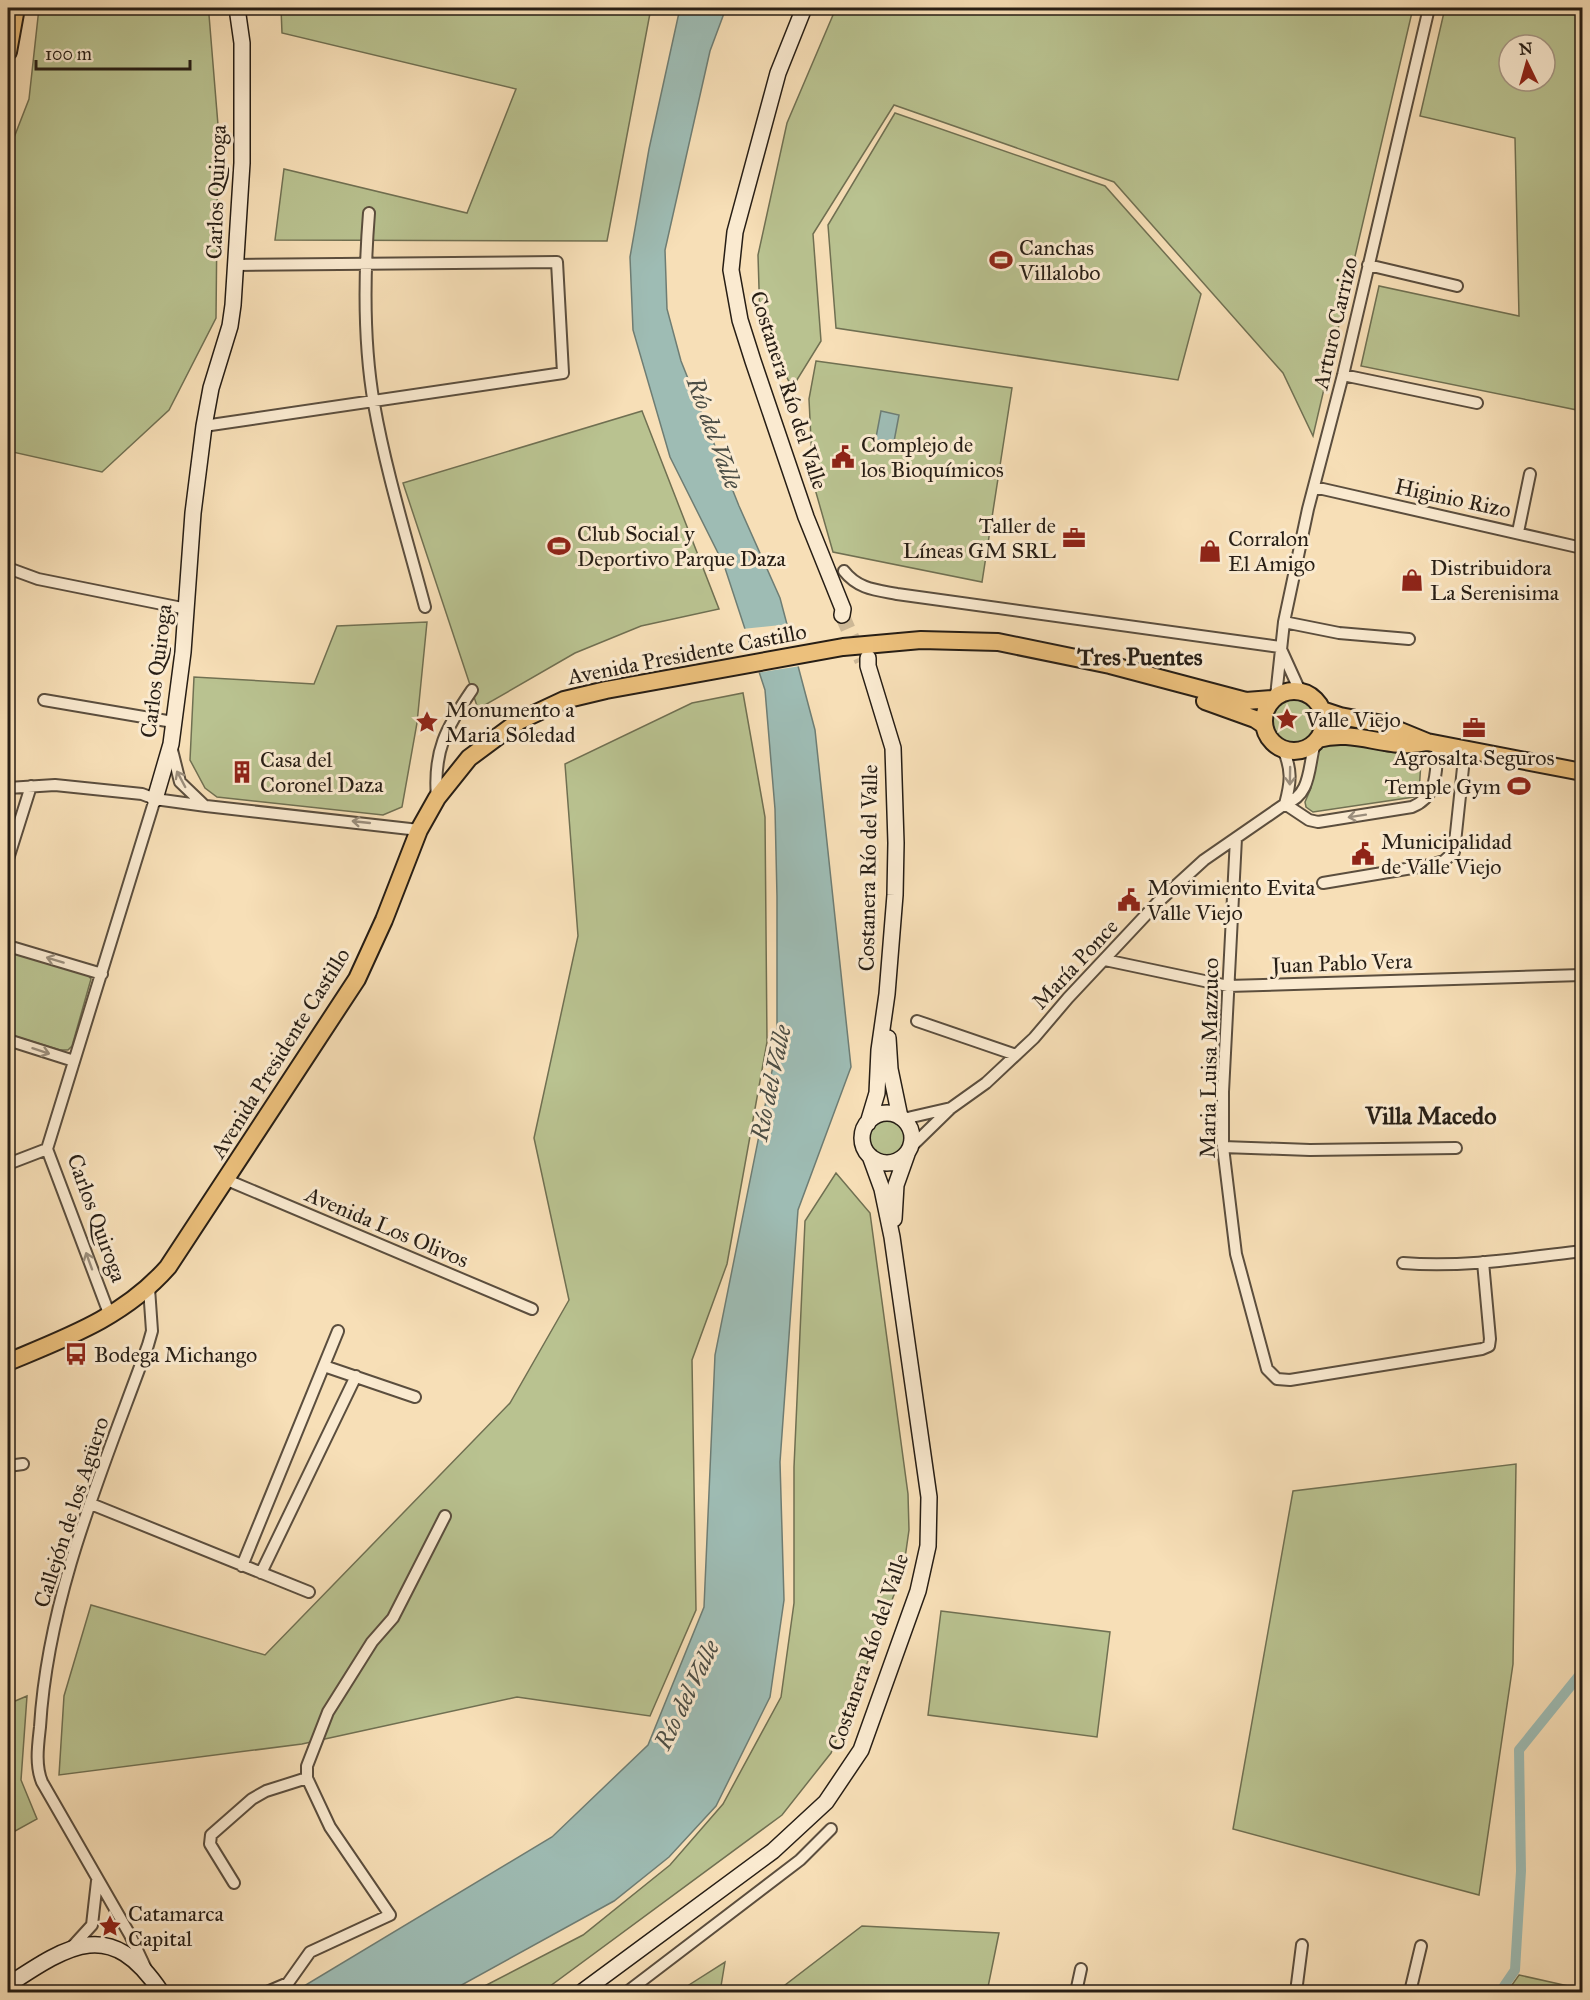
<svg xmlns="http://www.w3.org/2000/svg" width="1590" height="2000" font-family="'IM FELL Great Primer',serif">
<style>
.green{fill:#b9c290;stroke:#707052;stroke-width:1.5;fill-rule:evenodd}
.water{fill:#9ebcb4;stroke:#6e7d74;stroke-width:1.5}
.pier{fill:#f7dfb7}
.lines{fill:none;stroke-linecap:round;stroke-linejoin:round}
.canal{stroke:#9ebcb4;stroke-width:10}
.secondary-tunnel{stroke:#cdb897;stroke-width:15;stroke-dasharray:15 8;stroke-linecap:butt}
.street-casing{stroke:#5b4e3e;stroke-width:14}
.secondary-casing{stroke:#271e15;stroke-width:18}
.primary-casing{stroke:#271e15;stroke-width:20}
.street{stroke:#faead0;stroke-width:10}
.secondary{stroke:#faead0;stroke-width:15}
.primary{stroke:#ecc07c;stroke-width:16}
.oneway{stroke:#9b8e7c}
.labels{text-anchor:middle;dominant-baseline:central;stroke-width:6;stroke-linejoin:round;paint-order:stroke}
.street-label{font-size:22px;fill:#271e15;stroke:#faead0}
.poi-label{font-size:22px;fill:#271e15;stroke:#faead0;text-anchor:start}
.water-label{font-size:24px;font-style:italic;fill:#4b4d45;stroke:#faead0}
.neighbourhood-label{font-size:24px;font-weight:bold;fill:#271e15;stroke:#faead0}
</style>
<rect width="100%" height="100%" fill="#f7dfb7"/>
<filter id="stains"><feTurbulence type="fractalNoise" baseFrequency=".00333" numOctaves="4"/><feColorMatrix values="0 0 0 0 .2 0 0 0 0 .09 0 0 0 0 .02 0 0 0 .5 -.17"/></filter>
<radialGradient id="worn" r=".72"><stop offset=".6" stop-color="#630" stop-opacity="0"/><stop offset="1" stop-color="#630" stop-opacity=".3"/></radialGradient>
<path class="green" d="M 39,8 L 202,8 L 209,15 L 218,125 L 216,318 L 169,410 L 102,472 L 8,451 L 8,153 L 29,99 Z
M 281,8 L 651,8 L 607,241 L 275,240 L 284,169 L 467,213 L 516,89 L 282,33 Z
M 836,8 L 1413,8 L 1313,436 L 1283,373 L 1114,182 L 894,105 L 813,234 L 821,341 L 792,388 L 760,321 L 758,255 L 787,123 Z
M 1445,8 L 1582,8 L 1582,411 L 1361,366 L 1379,286 L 1519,316 L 1515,138 L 1420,116 ZM 1509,45 L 1545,45 L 1545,81 L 1509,81 Z
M 895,113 L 1105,186 L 1201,294 L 1178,380 L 836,328 L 828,225 Z
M 816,361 L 1012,388 L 982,582 L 833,552 L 813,482 L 809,399 Z
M 642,411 L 719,609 L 641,626 L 575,653 L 478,709 L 403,483 Z
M 427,622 L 417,723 L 402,807 L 383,815 L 217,797 L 205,788 L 190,760 L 194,677 L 314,684 L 337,626 Z
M 743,693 L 765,817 L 767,1042 L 727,1264 L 692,1360 L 696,1610 L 650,1716 L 517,1697 L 302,1744 L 59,1775 L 64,1696 L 91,1605 L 265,1655 L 510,1403 L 569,1300 L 534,1138 L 578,936 L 565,764 L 692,703 Z
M1272 721a22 22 0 1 1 44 0a22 22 0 1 1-44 0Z
M 1323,743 L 1375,743 L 1384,751 L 1417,757 L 1421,761 L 1419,793 L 1414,797 L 1313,812 L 1306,807 L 1305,802 L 1311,788 L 1314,758 Z
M 8,949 L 88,975 L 91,979 L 72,1046 L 68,1050 L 60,1050 L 8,1034 Z
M868 1139a20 20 0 1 1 40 0a20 20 0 1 1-40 0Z
M 836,1173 L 870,1213 L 908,1494 L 909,1530 L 903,1572 L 853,1699 L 831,1753 L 782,1815 L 542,1992 L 473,1992 L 583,1935 L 670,1865 L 723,1804 L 781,1697 L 794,1603 L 794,1467 L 805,1221 Z
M 1516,1464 L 1513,1664 L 1479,1895 L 1233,1829 L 1293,1491 Z
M 941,1611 L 1110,1632 L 1097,1737 L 928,1715 Z
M 27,1696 L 21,1780 L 37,1819 L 8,1835 L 8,1704 Z
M 862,1926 L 999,1933 L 987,1992 L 776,1992 Z
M 725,1962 L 720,1992 L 678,1992 L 681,1990 Z
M 1519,1975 L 1582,1989 L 1582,1992 L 1507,1992 Z"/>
<path class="water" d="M 680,8 L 726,8 L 710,51 L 665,250 L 667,309 L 681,361 L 739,506 L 780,598 L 815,730 L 851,1067 L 798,1210 L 780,1462 L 784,1600 L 770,1697 L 716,1806 L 669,1857 L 614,1901 L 449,1992 L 294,1992 L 552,1837 L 648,1745 L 704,1607 L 715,1355 L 777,1046 L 777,897 L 775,809 L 765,690 L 724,565 L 670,457 L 633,330 L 630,257 L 649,149 Z
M 881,411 L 899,415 L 892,452 L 874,448 Z"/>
<path class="pier" d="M 790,624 L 793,634 L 745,639 L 742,629 Z
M 795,641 L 801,666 L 756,673 L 748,649 Z"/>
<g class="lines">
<path class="canal" d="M 1500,1992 L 1515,1970 L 1521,1871 L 1519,1750 L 1582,1672"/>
<path class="secondary-tunnel" d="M 842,615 L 862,661"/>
<g class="street-casing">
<path id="street" d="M 369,213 C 364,276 363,341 374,404 C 386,472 407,539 425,607
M 1368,265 L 1457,286
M 1343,375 L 1477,403
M 204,426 L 563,373 L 557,262 L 236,265
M 1314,487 L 1582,548
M 1518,532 L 1530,474
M 8,568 L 38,579 L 187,609
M 844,571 C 858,589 876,590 897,594 L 1280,647
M 1284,622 L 1339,633 L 1409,639
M 1280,647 L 1300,691
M 1276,696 L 1284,622 L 1308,509 L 1343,375 L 1429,8
M 44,700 L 173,722
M 171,746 L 180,782 L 205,806
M 1283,749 C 1292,770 1291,782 1285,804
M 8,788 L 55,785 L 142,794 L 155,799 L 206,806 L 419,830
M 437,798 C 433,751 446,728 472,690
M 1285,804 L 1309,820 L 1318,822 L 1412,807 C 1440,795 1435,771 1438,744
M 1236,838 L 1223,1092 L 1223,1147 L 1236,1254 L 1267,1369 L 1277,1379 L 1290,1380 L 1482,1349 L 1489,1346 L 1490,1339 L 1483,1262
M 8,859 L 31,786
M 1323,883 L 1430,865 L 1444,861 L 1454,852 L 1465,749
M 8,946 L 102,974
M 1105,960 L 1228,986 L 1582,975
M 917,1021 L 1016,1055
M 8,1040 L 74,1061
M 903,1119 L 951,1108
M 911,1147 L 951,1108 L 986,1083 L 1034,1038 L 1068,998 L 1158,902 L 1204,860 L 1285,804 C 1312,795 1308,766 1315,743
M 1223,1147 L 1310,1150 L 1456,1148
M 8,1164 L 47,1149
M 227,1180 L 532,1309
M 1403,1263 C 1463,1268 1523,1258 1582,1251
M 110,1316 L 47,1149 L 155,799
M 324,1366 L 415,1397
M 8,1466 L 23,1464
M 91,1504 L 309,1592
M 242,1566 L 338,1331
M 261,1573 L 356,1376
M 234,1883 L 210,1844 L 211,1835 L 252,1799 L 266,1791 L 307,1778
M 71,1948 L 92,1925 L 97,1881
M 146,1969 L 130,1935 L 42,1782 C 35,1765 38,1745 40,1727 C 48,1594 103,1469 148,1345 L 152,1331 L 149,1288
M 267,1992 L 288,1983 L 310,1952 L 390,1915 L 330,1827 L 307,1778 L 307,1766 L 328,1712 L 372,1642 L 393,1618 L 445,1516
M 627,1992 L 800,1860 L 831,1829
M 1076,1992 L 1081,1969
M 1296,1992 L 1302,1945
M 1410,1992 L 1421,1946"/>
</g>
<g class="secondary-casing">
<path id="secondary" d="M 804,8 L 778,73 L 735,232 L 731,270 L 740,320 L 753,361 L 806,517 L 843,609 L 842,615
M 155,799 L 171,744 L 183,652 L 193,513 L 204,426 L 211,388 L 230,326 L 233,305 L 242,163 L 242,43 L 237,8
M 888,1038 L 890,1069 L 900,1117
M862 1138a25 25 0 1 1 50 0a25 25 0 1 1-50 0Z
M 868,1123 L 877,1093 L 879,1050 L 887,994 L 895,895 L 896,843 L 893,748 L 868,666 L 868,658
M 894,1219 L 896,1185 L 907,1154
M 8,1985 C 70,1944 111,1917 161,1992
M 582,1992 L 773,1851 L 826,1802 L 861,1750 L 918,1591 L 928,1546 L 929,1497 L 892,1237 L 882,1189 L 870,1156"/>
</g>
<g class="primary-casing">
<path id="primary" d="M 8,52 L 16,8
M1264 721a30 30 0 1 1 60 0a30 30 0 1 1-60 0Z
M 1205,701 L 1255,719 L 1264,725
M 1322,710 L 1340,716 L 1383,724 L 1427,742 L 1582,772
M 1318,739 C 1356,728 1388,751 1427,742
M 8,1362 C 68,1337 124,1317 168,1267 L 357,979 L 384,920 L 419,830 L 437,798 L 469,758 L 519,721 L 564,700 L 606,690 L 843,647 L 921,640 L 998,642 L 1110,665 L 1246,701 L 1272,699"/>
</g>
<use href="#street" class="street"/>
<use href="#secondary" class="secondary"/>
<use href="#primary" class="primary"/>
</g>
<defs><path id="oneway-shaft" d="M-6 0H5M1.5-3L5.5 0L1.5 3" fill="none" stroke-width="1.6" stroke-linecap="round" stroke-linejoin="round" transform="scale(1.5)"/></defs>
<g class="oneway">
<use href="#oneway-shaft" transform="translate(1290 776) rotate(91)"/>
<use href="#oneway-shaft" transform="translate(181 779) rotate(-118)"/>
<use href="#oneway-shaft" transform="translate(1357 816) rotate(171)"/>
<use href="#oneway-shaft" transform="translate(361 822) rotate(-174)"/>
<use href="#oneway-shaft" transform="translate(55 960) rotate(-163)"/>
<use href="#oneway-shaft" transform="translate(41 1051) rotate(18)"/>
<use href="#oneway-shaft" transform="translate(89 1261) rotate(-110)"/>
</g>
<defs>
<g id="stadium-bare" transform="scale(1.8)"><path d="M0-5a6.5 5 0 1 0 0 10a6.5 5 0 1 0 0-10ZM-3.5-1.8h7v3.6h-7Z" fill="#8f2418" stroke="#faead0" stroke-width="2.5" paint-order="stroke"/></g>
<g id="civic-bare" transform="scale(1.8)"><path d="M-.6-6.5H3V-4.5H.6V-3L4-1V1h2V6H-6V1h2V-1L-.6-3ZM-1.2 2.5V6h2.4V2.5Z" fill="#8f2418" stroke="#faead0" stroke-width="2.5" paint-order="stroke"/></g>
<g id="office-bare" transform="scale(1.8)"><path d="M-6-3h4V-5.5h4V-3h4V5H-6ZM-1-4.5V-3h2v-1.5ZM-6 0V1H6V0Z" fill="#8f2418" stroke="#faead0" stroke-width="2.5" paint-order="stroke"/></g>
<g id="shop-bare" transform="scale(1.8)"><path d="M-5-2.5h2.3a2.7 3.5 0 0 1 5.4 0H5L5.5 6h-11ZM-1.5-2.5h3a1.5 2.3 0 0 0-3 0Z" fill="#8f2418" stroke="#faead0" stroke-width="2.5" paint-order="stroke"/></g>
<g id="sight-bare" transform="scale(1.8)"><path d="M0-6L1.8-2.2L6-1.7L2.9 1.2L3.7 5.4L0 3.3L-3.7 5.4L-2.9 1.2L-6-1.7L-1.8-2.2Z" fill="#8f2418" stroke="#faead0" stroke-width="2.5" paint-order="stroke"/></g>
<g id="building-bare" transform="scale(1.8)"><path d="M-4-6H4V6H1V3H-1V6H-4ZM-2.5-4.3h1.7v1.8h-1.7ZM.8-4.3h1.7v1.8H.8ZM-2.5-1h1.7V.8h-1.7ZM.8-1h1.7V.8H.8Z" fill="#8f2418" stroke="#faead0" stroke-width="2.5" paint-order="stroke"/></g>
<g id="bus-bare" transform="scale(1.8)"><path d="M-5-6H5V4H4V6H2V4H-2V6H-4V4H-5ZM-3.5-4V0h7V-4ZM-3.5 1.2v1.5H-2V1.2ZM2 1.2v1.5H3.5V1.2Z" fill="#8f2418" stroke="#faead0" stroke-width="2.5" paint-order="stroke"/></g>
</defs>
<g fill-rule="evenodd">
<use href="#stadium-bare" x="1001" y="260"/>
<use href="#civic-bare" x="843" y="457"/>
<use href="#office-bare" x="1074" y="538"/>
<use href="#stadium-bare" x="559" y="546"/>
<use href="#shop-bare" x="1210" y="551"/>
<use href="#shop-bare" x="1412" y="580"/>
<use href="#sight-bare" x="1287" y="719"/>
<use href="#sight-bare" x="427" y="722"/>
<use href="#office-bare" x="1474" y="728"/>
<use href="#building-bare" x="242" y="772"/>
<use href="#stadium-bare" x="1519" y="786"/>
<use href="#civic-bare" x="1363" y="854"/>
<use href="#civic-bare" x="1129" y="900"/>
<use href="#bus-bare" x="76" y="1354"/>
<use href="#sight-bare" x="110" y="1926"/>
</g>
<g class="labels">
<g class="street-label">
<text transform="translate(216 192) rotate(-88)">Carlos Quiroga</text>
<text transform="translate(1335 323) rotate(-77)">Arturo Carrizo</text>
<text transform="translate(789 390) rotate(72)">Costanera Río del Valle</text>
<text transform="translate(1453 498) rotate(12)">Higinio Rizo</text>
<text transform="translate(687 654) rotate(-11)">Avenida Presidente Castillo</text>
<text transform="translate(156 671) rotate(-83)">Carlos Quiroga</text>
<text transform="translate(868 868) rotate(-89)">Costanera Río del Valle</text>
<text transform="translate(1342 963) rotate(-2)">Juan Pablo Vera</text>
<text transform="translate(1075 964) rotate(-47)">María Ponce</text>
<text transform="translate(280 1053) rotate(-58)">Avenida Presidente Castillo</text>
<text transform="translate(1209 1058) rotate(-89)">Maria Luisa Mazzuco</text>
<text transform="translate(97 1218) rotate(70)">Carlos Quiroga</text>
<text transform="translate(387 1227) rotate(23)">Avenida Los Olivos</text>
<text transform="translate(71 1512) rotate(-72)">Callejón de los Agüero</text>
<text transform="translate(868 1652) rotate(-71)">Costanera Río del Valle</text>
</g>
<g class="poi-label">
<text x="1019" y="247">Canchas<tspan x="1019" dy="25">Villalobo</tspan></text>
<text x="861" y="444">Complejo de<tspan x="861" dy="25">los Bioquímicos</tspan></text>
<text x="1056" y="525" text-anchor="end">Taller de<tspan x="1056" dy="25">Líneas GM SRL</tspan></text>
<text x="577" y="533">Club Social y<tspan x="577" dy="25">Deportivo Parque Daza</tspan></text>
<text x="1228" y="538">Corralon<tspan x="1228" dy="25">El Amigo</tspan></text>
<text x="1430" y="567">Distribuidora<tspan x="1430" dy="25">La Serenisima</tspan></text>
<text x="445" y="709">Monumento a<tspan x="445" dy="25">Maria Soledad</tspan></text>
<text x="1305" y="719">Valle Viejo</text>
<text x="1474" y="757" text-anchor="middle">Agrosalta Seguros</text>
<text x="260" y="759">Casa del<tspan x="260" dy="25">Coronel Daza</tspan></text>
<text x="1501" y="786" text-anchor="end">Temple Gym</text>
<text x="1381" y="841">Municipalidad<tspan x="1381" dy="25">de Valle Viejo</tspan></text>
<text x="1147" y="887">Movimiento Evita<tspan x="1147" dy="25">Valle Viejo</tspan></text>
<text x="94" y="1354">Bodega Michango</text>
<text x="128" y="1913">Catamarca<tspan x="128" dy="25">Capital</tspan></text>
</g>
<g class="water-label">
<text transform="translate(714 433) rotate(70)">Río del Valle</text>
<text transform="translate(771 1083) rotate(-78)">Río del Valle</text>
<text transform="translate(687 1695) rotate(-64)">Río del Valle</text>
</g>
<g class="neighbourhood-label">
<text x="1140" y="657">Tres Puentes</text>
<text x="1431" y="1116">Villa Macedo</text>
</g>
</g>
<rect width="1590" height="2000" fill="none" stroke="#f7dfb7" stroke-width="30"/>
<rect x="9" y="9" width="1572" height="1982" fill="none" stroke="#271e15" stroke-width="3"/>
<rect x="15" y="15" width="1560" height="1970" fill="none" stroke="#271e15" stroke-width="1.5"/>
<g transform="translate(1527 63) rotate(355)"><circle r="28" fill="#faead0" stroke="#a69885" stroke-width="1.5"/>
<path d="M0-4.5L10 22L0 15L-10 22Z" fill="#8f2418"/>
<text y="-9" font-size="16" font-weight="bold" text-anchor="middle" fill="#271e15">N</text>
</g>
<path d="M36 60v9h154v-9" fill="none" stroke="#271e15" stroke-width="3"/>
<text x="45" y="60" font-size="18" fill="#271e15" stroke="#faead0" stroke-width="4.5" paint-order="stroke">100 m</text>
<rect width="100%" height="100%" filter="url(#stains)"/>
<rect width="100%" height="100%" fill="url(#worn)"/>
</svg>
